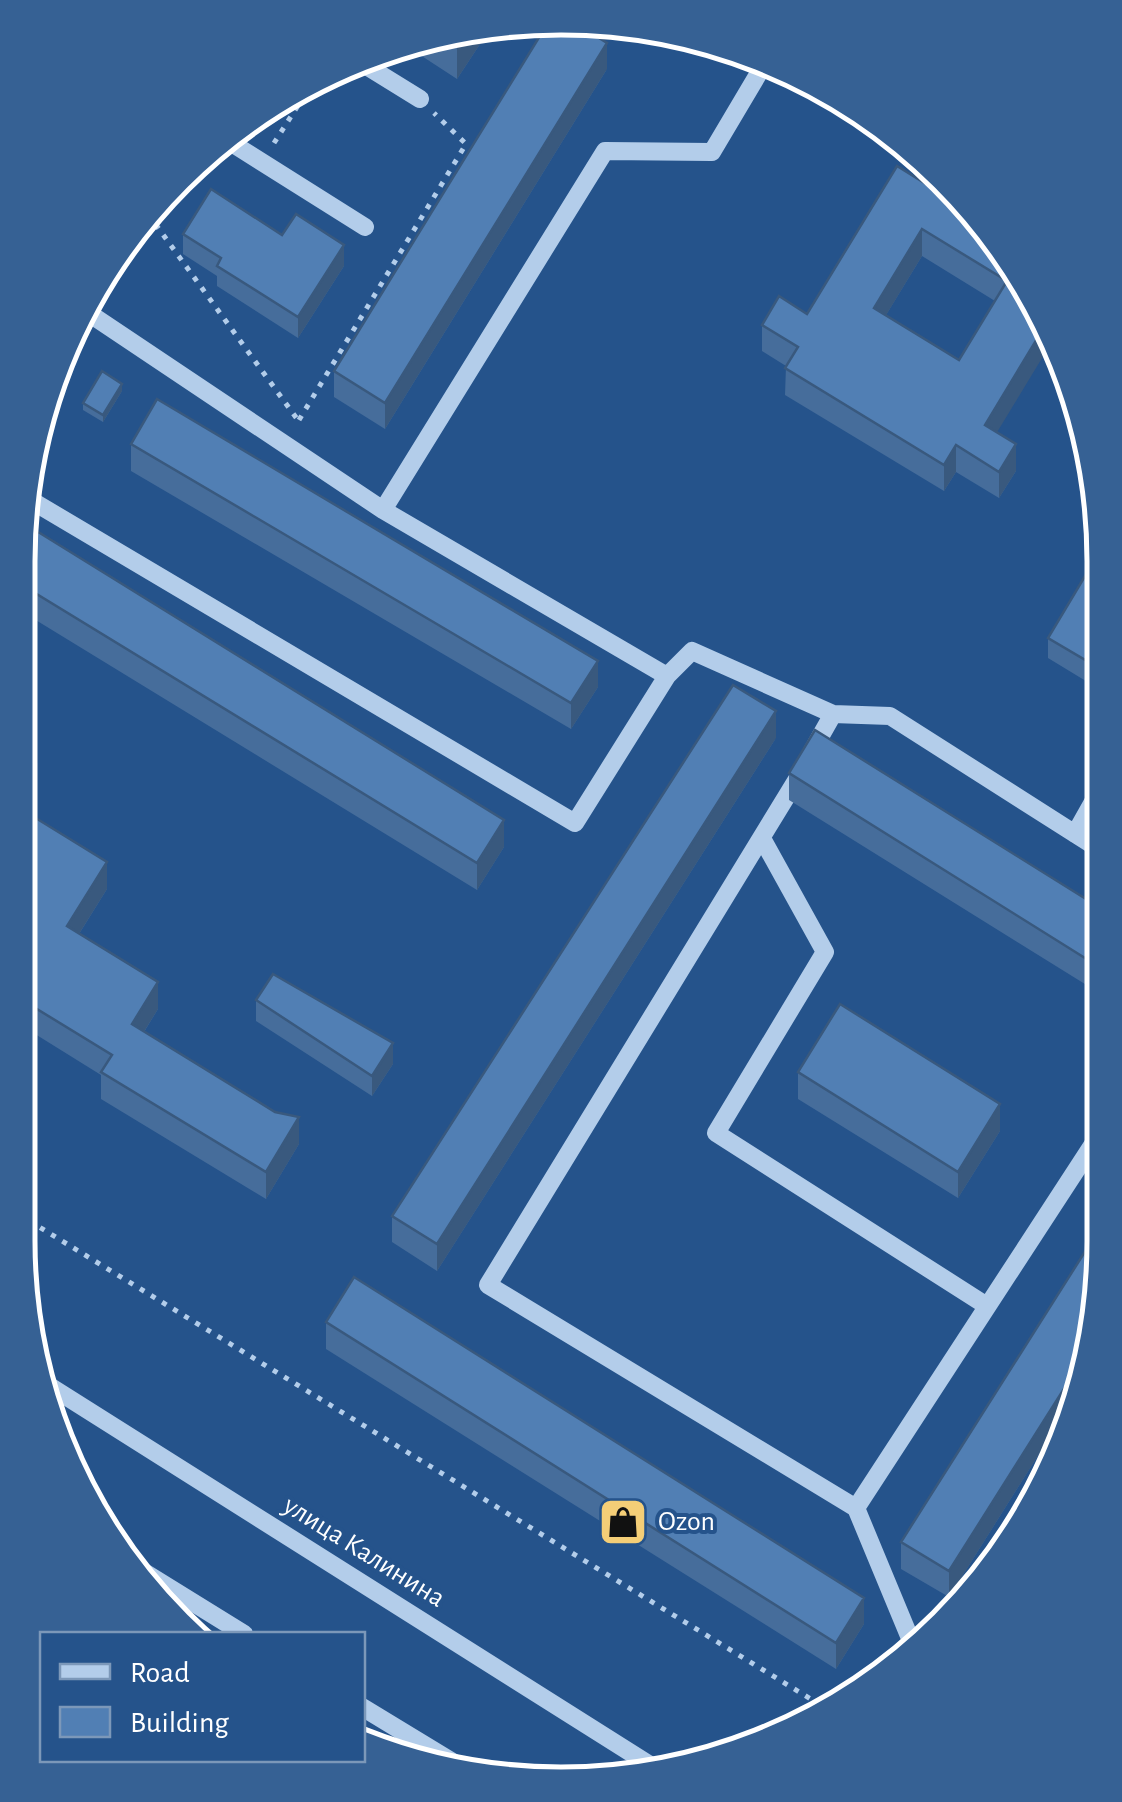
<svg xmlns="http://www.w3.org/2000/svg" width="1122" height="1802" font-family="'Alegreya Sans',sans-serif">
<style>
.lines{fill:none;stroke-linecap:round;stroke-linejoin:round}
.path{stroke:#b3cdea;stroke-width:5;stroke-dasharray:5 8;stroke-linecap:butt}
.minor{stroke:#b3cdea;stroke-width:18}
.wall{fill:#466d9b;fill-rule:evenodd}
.shaded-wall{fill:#39597e}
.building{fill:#517fb4;stroke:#39597e;stroke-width:2.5;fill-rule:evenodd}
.labels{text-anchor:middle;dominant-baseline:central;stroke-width:8;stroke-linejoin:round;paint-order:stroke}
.poi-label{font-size:28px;fill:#fff;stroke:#25538b;text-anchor:start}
.street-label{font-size:28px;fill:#fff;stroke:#25538b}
.rim{fill:none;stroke:#fff;stroke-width:5}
</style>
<rect width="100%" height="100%" fill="#25538b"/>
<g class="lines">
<path class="path" d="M 274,143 L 313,82
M 148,214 L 300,423
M 299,420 L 466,144 L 434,113
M 18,1214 L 827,1709"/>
<path class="minor" d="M 365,65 L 420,99
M 230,142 L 365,227
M 22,495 L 575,823 L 667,676 L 383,510 L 84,310
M 383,510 L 605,151 L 712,152 L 763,66
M 667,676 L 692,651 L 833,714 L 890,716 L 1102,851
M 811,753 L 833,714
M 799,776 L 488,1285 L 856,1508 L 1101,1132
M 1075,834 L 1102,786
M 763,840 L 825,952 L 716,1133 L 987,1306
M 40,1380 L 658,1770
M 856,1508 L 912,1643 L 906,1652
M 126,1561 L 244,1634
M 362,1707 L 469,1772"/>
</g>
<path class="wall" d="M 486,24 L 486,35 L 457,79 L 411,49 Z
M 607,69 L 385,429 L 334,397 L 334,371 Z
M 897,166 L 1032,290 L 996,432 L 1016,471 L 999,498 L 956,472 L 944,491 L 785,395 L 786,366 L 762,351 L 762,325 L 807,314 ZM 922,256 L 995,301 L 959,360 L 886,315 Z
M 183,234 L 282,235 L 344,266 L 298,338 L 217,286 L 217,276 L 183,254 Z
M 122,391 L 103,422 L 83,410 L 83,403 Z
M 131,444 L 598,687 L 571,729 L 131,471 Z
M 22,522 L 504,847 L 477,890 L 21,611 Z
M 1103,573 L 1099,689 L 1048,658 L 1048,638 Z
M 776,738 L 437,1271 L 392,1242 L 392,1216 Z
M 789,773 L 1102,909 L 1101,994 L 789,800 Z
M 20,839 L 107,889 L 79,934 L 158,1009 L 144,1032 L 299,1144 L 266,1199 L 101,1099 L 101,1075 L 19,1024 Z
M 256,1000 L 393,1064 L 372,1096 L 256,1021 Z
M 798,1072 L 1000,1131 L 958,1198 L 798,1099 Z
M 1100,1311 L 1078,1392 L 949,1597 L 901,1569 L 901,1542 Z
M 326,1322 L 864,1624 L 836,1669 L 326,1349 Z"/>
<path class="shaded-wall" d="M 486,24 L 486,35 L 457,79 L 457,42 L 465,31 Z
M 607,43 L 607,69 L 385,429 L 385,403 Z
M 922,229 L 922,256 L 874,335 L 874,308 Z
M 344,245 L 344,266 L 298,338 L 298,317 Z
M 1046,324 L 1053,340 L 985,452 L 985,425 Z
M 122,384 L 122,391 L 103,422 L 103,415 Z
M 1016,444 L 1016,471 L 999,498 L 999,472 Z
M 956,445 L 956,472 L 944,491 L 944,465 Z
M 598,661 L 598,687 L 571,729 L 571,703 Z
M 1103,663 L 1103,683 L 1099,689 L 1099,668 Z
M 776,711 L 776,738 L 437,1271 L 437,1244 Z
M 504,820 L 504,847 L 477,890 L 477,863 Z
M 107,862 L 107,889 L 67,953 L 67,926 Z
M 158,982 L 158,1009 L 132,1051 L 132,1024 Z
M 393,1043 L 393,1064 L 372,1096 L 372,1076 Z
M 1000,1104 L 1000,1131 L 958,1198 L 958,1172 Z
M 299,1117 L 299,1144 L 266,1199 L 266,1172 Z
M 1091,1346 L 1078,1392 L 949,1597 L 949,1571 Z
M 864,1598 L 864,1624 L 836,1669 L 836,1643 Z"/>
<path class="building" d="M 546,26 L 583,28 L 607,43 L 385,403 L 334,371 Z
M 465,31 L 457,42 L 448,37 Z
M 897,166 L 955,202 L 1032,290 L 1046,324 L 985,425 L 1016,444 L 999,472 L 956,445 L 944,465 L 785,368 L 798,347 L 762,325 L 779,296 L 807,314 ZM 922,229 L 1007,281 L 959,360 L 874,308 Z
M 211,189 L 282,235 L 296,214 L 344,245 L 298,317 L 217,266 L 221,258 L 183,234 Z
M 102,371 L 122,384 L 103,415 L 83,403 Z
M 157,399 L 598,661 L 571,703 L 131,444 Z
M 22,522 L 504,820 L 477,863 L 22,585 Z
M 1091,566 L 1103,573 L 1103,663 L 1099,668 L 1048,638 Z
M 733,685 L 776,711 L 437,1244 L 392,1216 Z
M 815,730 L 1102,909 L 1101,968 L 789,773 Z
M 34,817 L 107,862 L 67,926 L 158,982 L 132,1024 L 275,1112 L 299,1117 L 266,1172 L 101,1072 L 112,1055 L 19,998 L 20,839 Z
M 273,974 L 393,1043 L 372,1076 L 256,1000 Z
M 840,1004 L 1000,1104 L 958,1172 L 798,1072 Z
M 1100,1228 L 1100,1311 L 1091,1346 L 949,1571 L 901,1542 Z
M 354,1277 L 864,1598 L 836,1643 L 326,1322 Z"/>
<defs>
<g id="shop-square" transform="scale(2.5)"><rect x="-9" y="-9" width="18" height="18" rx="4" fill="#f4ce77" stroke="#25538b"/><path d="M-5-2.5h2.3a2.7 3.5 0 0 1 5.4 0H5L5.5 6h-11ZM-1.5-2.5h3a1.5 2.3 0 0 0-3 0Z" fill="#111"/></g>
</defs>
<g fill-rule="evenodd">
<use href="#shop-square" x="623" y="1522"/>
</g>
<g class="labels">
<g class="poi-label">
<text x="658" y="1522">Ozon</text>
</g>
<g class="street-label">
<text transform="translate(364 1552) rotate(32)">улица Калинина</text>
</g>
</g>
<path d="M0 0H1122V1802H0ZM561 35H561A526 526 0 0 1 1087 561V1241A526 526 0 0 1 561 1767H561A526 526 0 0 1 35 1241V561A526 526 0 0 1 561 35Z" fill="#366194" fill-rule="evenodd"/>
<path class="rim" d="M561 35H561A526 526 0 0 1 1087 561V1241A526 526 0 0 1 561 1767H561A526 526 0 0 1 35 1241V561A526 526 0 0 1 561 35Z"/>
<rect x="40" y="1632" width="325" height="130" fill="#25538b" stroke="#7c98b9" stroke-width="2.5"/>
<rect x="60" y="1664" width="50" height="15" fill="#b3cdea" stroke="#7c98b9" stroke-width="2.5"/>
<text x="130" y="1682" font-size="30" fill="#ffffff">Road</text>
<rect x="60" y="1707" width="50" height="30" fill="#517fb4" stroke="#7c98b9" stroke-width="2.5"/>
<text x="130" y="1732" font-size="30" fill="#ffffff">Building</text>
</svg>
